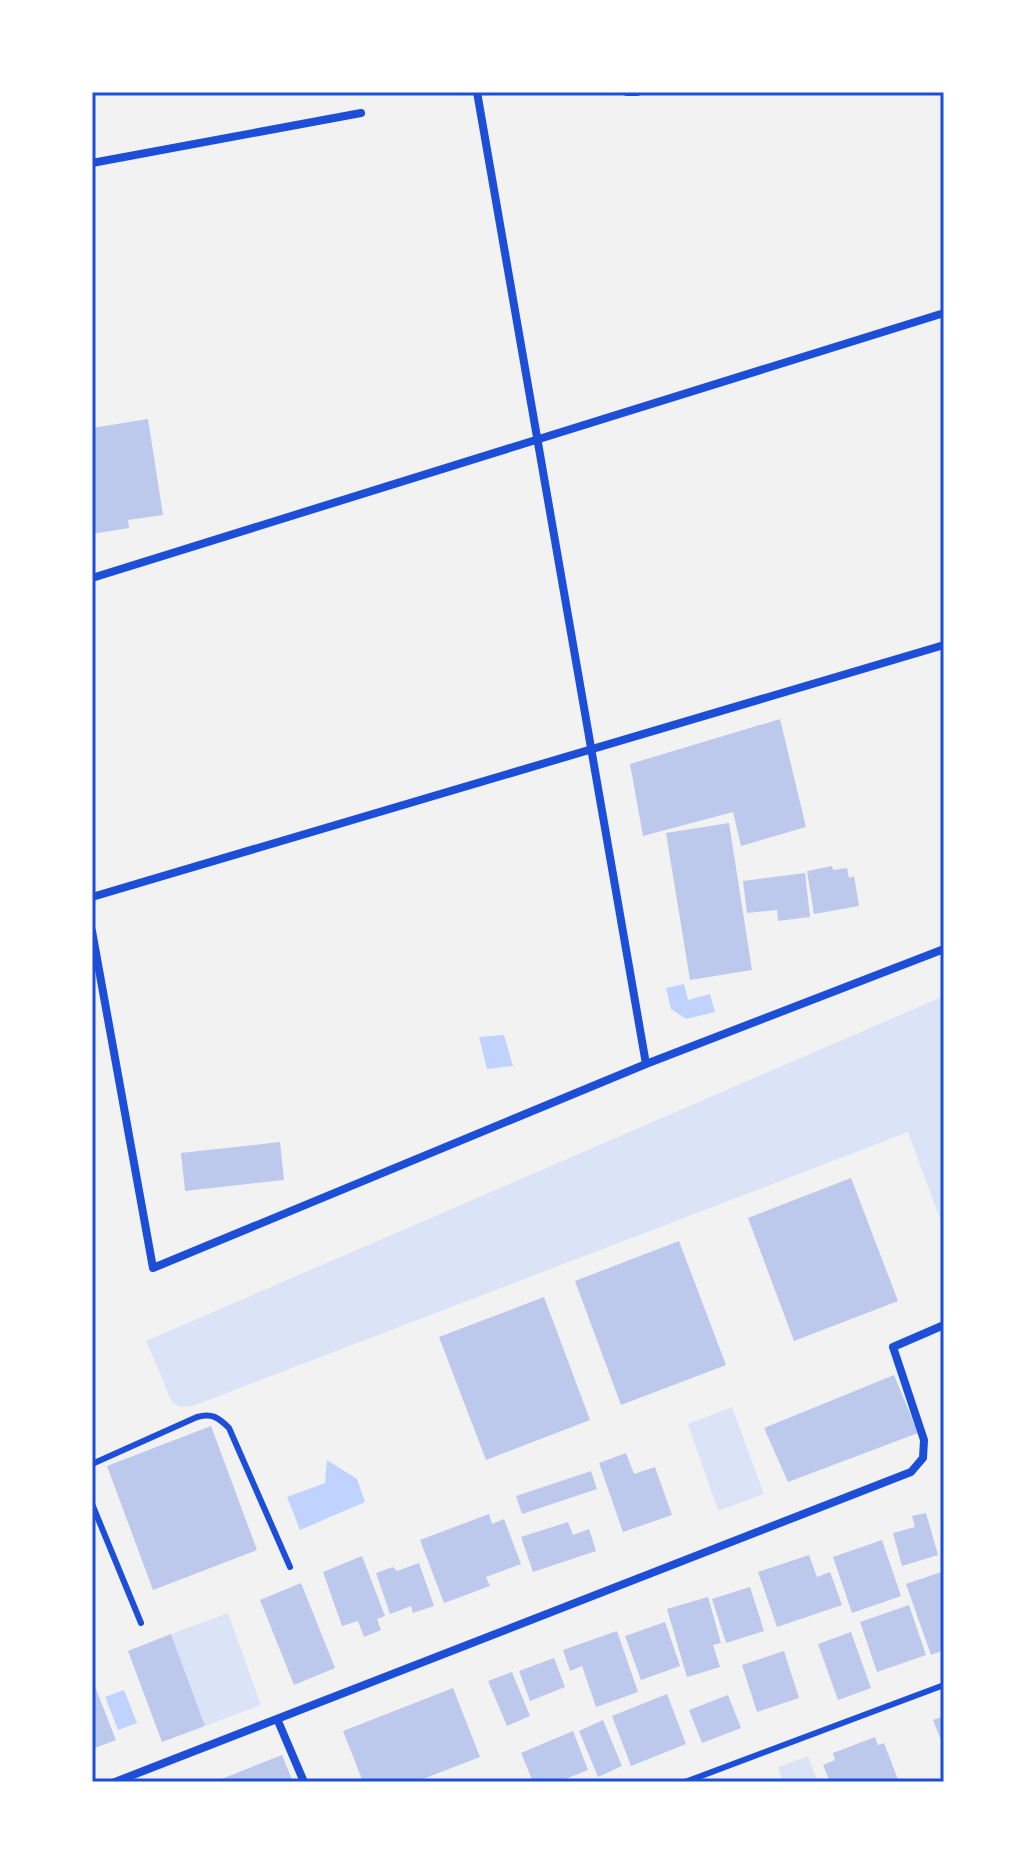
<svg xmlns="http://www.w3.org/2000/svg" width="1036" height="1874" font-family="'Golos Text',sans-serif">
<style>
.green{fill:#dbe4f7}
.water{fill:#bfd3fe}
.building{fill:#bdc9ec}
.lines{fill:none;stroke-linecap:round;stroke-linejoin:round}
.service{stroke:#1d4ed8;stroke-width:6}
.minor{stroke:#1d4ed8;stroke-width:8}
.neatline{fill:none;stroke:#1d4ed8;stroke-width:3}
</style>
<rect width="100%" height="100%" fill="#f2f2f2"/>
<path class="green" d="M 944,996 L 944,1230 L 908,1132 L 193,1406 L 180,1407 L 172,1402 L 146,1341 Z
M 732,1407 L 764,1494 L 718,1511 L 688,1424 Z
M 228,1613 L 261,1705 L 205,1726 L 171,1634 Z
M 808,1756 L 818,1782 L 783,1782 L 778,1767 Z"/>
<path class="water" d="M 684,984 L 688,1000 L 710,994 L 715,1012 L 686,1019 L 671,1009 L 666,988 Z
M 504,1035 L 513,1066 L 487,1069 L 479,1037 Z
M 327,1460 L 357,1479 L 365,1502 L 300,1530 L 287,1497 L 325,1483 Z
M 124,1690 L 137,1723 L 118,1730 L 105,1697 Z"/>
<path class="building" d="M 148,419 L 163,515 L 128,520 L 129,528 L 92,534 L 92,428 Z
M 780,719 L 806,827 L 741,846 L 733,812 L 643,836 L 630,764 Z
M 729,823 L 752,970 L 690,980 L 666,833 Z
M 832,866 L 833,870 L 847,868 L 849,878 L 854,876 L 859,906 L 814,914 L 807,871 Z
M 805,873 L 810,917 L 778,921 L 777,910 L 747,913 L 743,881 Z
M 280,1142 L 284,1180 L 185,1191 L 181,1153 Z
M 851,1178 L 898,1301 L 794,1341 L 748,1218 Z
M 679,1241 L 726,1365 L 621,1405 L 575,1281 Z
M 544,1297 L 590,1420 L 486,1460 L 439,1337 Z
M 894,1375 L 918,1433 L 788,1482 L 764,1428 Z
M 211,1426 L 257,1550 L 153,1590 L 107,1466 Z
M 626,1453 L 634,1474 L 655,1467 L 672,1515 L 623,1532 L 599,1463 Z
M 591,1471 L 597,1489 L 522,1514 L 516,1496 Z
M 926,1513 L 938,1555 L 902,1566 L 893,1533 L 915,1527 L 912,1516 Z
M 489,1514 L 492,1524 L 504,1519 L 521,1564 L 486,1577 L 490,1586 L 444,1603 L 420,1540 Z
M 568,1522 L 573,1535 L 589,1529 L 596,1551 L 533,1572 L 521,1537 Z
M 882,1540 L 901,1596 L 852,1613 L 833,1557 Z
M 809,1555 L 817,1577 L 830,1572 L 842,1605 L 777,1627 L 758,1572 Z
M 362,1556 L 385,1616 L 377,1619 L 381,1630 L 364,1637 L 358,1621 L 342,1626 L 323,1572 Z
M 419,1563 L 434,1606 L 413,1613 L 411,1606 L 390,1614 L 376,1573 L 393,1567 L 397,1571 Z
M 944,1571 L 944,1650 L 931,1655 L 906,1584 Z
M 301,1583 L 335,1668 L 294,1685 L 260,1600 Z
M 750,1587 L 764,1631 L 726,1643 L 712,1599 Z
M 708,1597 L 721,1643 L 713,1645 L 720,1667 L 687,1677 L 667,1609 Z
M 909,1605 L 926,1655 L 877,1672 L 860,1622 Z
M 665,1622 L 680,1666 L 641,1680 L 625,1636 Z
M 617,1631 L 638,1692 L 596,1707 L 582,1666 L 570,1671 L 563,1650 Z
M 851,1632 L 871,1688 L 838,1700 L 818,1644 Z
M 171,1634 L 205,1726 L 162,1742 L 128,1651 Z
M 784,1651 L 799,1698 L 757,1712 L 742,1665 Z
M 554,1658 L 565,1687 L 530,1701 L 519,1671 Z
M 512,1672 L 530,1716 L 507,1726 L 488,1681 Z
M 92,1679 L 116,1740 L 92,1749 Z
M 453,1688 L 480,1757 L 415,1782 L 363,1782 L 343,1731 Z
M 667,1694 L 686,1744 L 631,1766 L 612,1716 Z
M 728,1695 L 741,1728 L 702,1743 L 689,1710 Z
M 944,1716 L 944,1748 L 933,1720 Z
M 603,1720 L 622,1766 L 598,1777 L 579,1731 Z
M 573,1731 L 588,1770 L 558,1782 L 533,1782 L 521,1753 Z
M 875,1737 L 878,1745 L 884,1743 L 899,1782 L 830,1782 L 823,1765 L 835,1760 L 833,1753 Z
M 282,1755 L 293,1782 L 214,1782 Z"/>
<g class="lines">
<path class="service" d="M 92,1464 L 197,1417 C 212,1413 218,1417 229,1428 L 290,1567
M 92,1504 L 141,1623
M 685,1782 L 944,1685"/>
<path class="minor" d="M 477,92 L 646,1064
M 627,92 L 637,92
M 92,163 L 361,113
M 92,578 L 944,313
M 92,897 L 944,645
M 92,931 L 153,1268 L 646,1064 L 944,949
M 278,1721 L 304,1782
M 115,1782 L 911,1472 L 923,1458 L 924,1440 L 893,1347 L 944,1325"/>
</g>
<rect width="1036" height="1874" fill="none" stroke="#ffffff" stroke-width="188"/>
<rect x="94" y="94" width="848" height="1686" class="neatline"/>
</svg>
